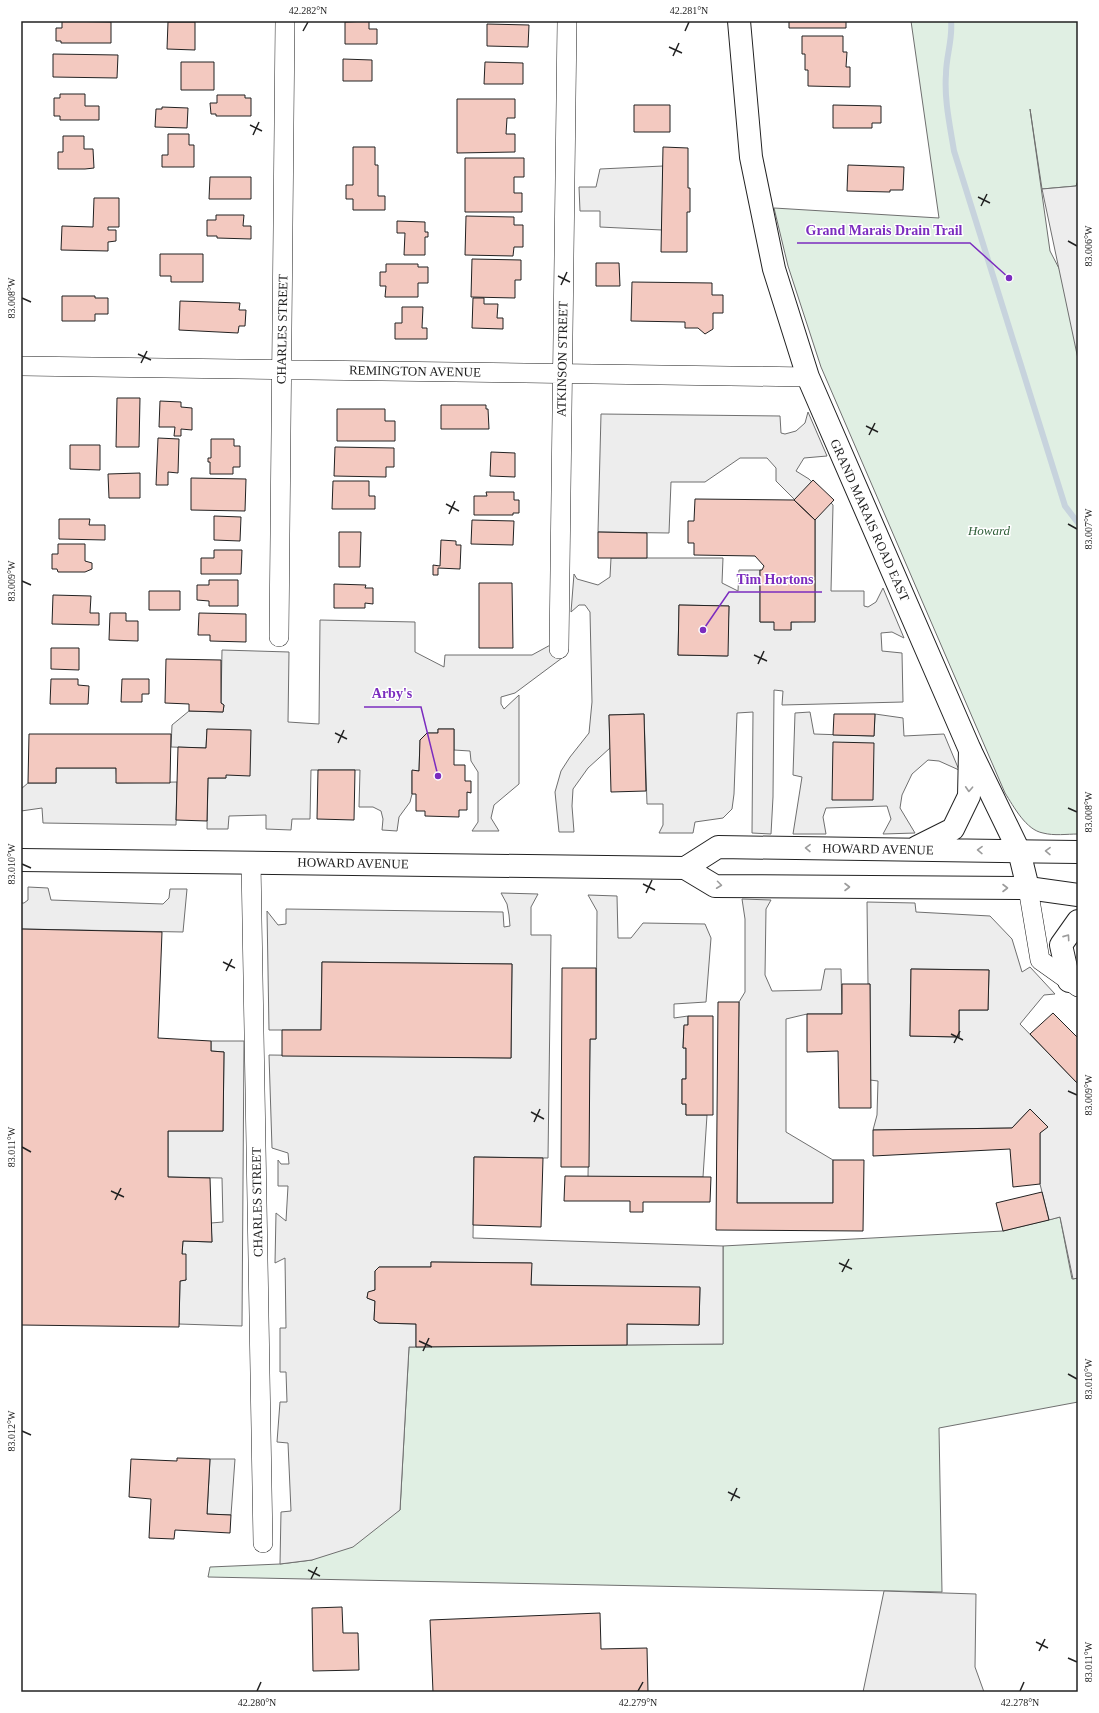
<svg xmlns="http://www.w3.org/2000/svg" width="1099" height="1713" font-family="'Times New Roman',serif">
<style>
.green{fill:#e0efe3;stroke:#6f6f6f}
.parking{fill:#ededed;stroke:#6f6f6f;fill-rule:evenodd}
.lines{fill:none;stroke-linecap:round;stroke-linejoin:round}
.stream{stroke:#c7d3dd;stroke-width:6}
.building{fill:#f3c9c0;stroke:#222}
.minor-casing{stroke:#222;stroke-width:20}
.tertiary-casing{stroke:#222;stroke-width:24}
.secondary-casing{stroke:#222;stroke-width:24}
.minor{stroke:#fff;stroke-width:19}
.tertiary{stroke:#fff;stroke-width:22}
.secondary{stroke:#fff;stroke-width:22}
.oneway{stroke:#9c9c9c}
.ticks{fill:none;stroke:#222;stroke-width:1.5}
.labels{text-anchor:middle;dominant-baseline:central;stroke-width:3;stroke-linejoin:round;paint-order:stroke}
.street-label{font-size:13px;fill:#222;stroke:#fff}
.park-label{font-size:13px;font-style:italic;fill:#2f5e38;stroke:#fff}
.leader{fill:none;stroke:#7b2cbf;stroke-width:1.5}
.callout-dot{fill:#7b2cbf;stroke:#fff;stroke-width:1.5}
.callout-label{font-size:14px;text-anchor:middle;font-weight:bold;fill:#7b2cbf;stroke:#fff;stroke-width:3;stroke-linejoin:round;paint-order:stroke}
.neatline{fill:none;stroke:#222;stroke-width:1.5}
.ticks-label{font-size:10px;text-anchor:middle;fill:#222}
</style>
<rect width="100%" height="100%" fill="#fff"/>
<path class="green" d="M 911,21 L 1078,21 L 1078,181 L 1076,186 L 1042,189 L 1030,109 L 1050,251 L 1078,305 L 1078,834 C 1067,834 1054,836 1043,833 C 1026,830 1014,807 1005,793 L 821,367 L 788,266 L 774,208 L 939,218 Z
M 1060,1217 L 1072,1279 L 1078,1278 L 1078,1402 L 939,1428 L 942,1592 L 208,1577 L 210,1567 L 280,1564 L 312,1560 L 400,1510 L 409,1347 L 723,1344 L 723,1246 L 1003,1231 Z"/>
<path class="parking" d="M 663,166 L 662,230 L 600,227 L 600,211 L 580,211 L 579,187 L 596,187 L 600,169 Z
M 1078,181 L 1078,359 L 1042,189 L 1076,186 Z
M 808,412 L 827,456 L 804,458 L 796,471 L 809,479 L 833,505 L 831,591 L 864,591 L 864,606 L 868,607 L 876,602 L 883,588 L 904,638 L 892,632 L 881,633 L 882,651 L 902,653 L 903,702 L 782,705 L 783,691 L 774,690 L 773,797 L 771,834 L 752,833 L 753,712 L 737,713 L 734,794 L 732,809 L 723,818 L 695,822 L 693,833 L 659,833 L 663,825 L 663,804 L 647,804 L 644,714 L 609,715 L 610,748 L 588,768 L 573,789 L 572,806 L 574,832 L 559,832 L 555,792 L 561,771 L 570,757 L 589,733 L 592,702 L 590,612 L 585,605 L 579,605 L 571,612 L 574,574 L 577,579 L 598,585 L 610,577 L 611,558 L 723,558 L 722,583 L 738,591 L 739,570 L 760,570 L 760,622 L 774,622 L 791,630 L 791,622 L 815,621 L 815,520 L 776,481 L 776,468 L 767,458 L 740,458 L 705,482 L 671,482 L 669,533 L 598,532 L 601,414 L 780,416 L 781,433 L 785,434 L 796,431 L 805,423 ZM 679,605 L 729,606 L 727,656 L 678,655 Z
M 320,620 L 415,622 L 415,652 L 444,667 L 445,655 L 532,655 L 554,643 L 566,655 L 515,693 L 501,697 L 501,704 L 504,709 L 519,695 L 519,784 L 494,805 L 491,818 L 499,831 L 472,831 L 478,822 L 478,772 L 471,761 L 470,751 L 454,750 L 454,729 L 438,729 L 438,733 L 427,733 L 420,740 L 419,771 L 412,771 L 412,794 L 410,802 L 399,817 L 397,831 L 382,830 L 383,819 L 381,811 L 373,807 L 359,807 L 360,770 L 311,770 L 310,819 L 292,819 L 291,830 L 266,829 L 266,815 L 229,816 L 228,829 L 207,829 L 208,778 L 226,778 L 207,729 L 206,748 L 171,747 L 172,725 L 189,711 L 223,712 L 224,705 L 221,703 L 222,650 L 289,652 L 288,722 L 319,724 Z
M 810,712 L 814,734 L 874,736 L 875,714 L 903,718 L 904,736 L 944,734 L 959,770 L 939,761 L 928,760 L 912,774 L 902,795 L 900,808 L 915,833 L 883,834 L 891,819 L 887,806 L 826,808 L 823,817 L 826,834 L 793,834 L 802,777 L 793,775 L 795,713 Z
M 56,768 L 116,768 L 117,783 L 177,782 L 176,825 L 43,823 L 42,808 L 21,811 L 21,789 L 28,783 L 56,783 Z
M 28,887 L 48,888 L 51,900 L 163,904 L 169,898 L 170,889 L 187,889 L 183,932 L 21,929 L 21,903 L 24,903 L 28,900 Z
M 501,893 L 538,894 L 531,907 L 531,935 L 551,935 L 548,1158 L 474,1157 L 473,1238 L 723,1246 L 723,1344 L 627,1345 L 627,1324 L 699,1325 L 700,1288 L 531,1285 L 531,1263 L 431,1262 L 431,1267 L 379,1267 L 375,1271 L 375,1290 L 368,1293 L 367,1298 L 375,1301 L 374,1320 L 379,1323 L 416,1324 L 416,1347 L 409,1347 L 400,1510 L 353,1547 L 312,1560 L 280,1564 L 281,1512 L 291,1511 L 288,1443 L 277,1442 L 280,1402 L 287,1402 L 286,1372 L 280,1372 L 280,1328 L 286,1328 L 285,1258 L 275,1263 L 276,1213 L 286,1221 L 288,1186 L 278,1186 L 278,1160 L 281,1164 L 289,1164 L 288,1153 L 272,1148 L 269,1055 L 511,1058 L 512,964 L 322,962 L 321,1030 L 269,1030 L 267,911 L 278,925 L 286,924 L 286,909 L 503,912 L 504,927 L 510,926 L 509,915 L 507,904 Z
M 588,895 L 617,896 L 618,938 L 631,938 L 643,923 L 705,924 L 711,938 L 706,1002 L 674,1004 L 674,1018 L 688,1016 L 688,1025 L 684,1026 L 683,1048 L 686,1048 L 686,1079 L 682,1079 L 682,1104 L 686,1104 L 686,1115 L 707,1115 L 703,1177 L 588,1177 L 590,1039 L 596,1039 L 597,911 Z
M 742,899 L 771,900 L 766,909 L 765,975 L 772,991 L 821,990 L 825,969 L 841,969 L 842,1014 L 807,1014 L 786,1019 L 786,1132 L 833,1160 L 833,1203 L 737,1203 L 739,1002 L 745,992 L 745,919 Z
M 867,902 L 915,903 L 916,912 L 990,916 L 1012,939 L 1022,972 L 1030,967 L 1055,994 L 1044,995 L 1020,1024 L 1078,1084 L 1078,1278 L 1073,1279 L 1060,1217 L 1049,1220 L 1040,1184 L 1040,1133 L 1047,1127 L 1030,1109 L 1012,1128 L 873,1130 L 877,1115 L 878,1081 L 870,1080 L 870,984 L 868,984 ZM 911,969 L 989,970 L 988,1010 L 959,1010 L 959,1037 L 910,1036 Z
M 211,1041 L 244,1041 L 242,1326 L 179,1324 L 180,1281 L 186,1280 L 182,1254 L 183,1241 L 212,1242 L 211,1223 L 223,1222 L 222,1178 L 168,1177 L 168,1131 L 223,1131 L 224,1052 L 211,1051 Z
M 210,1459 L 235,1459 L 231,1515 L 207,1514 Z
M 884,1591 L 976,1594 L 975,1667 L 984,1692 L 863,1692 Z"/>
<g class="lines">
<path class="stream" d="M 951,21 C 953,39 946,56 946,74 C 944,99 950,126 954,151 L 1065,506 L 1078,523"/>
</g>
<path class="building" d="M 62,21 L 111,22 L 111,43 L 61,43 L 61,41 L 56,41 L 56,28 L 62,28 Z
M 369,21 L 369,29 L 377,29 L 377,44 L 345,44 L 345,22 Z
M 789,21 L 846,21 L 846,28 L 789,28 Z
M 168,22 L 195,22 L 195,50 L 167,49 Z
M 487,24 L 529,25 L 528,47 L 487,46 Z
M 802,36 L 843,36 L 843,52 L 847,52 L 846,67 L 850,67 L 850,87 L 808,86 L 808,70 L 805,70 L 805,54 L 802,54 Z
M 53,54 L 118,55 L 117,78 L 53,77 Z
M 343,59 L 372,60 L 372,81 L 343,81 Z
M 181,62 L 214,62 L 214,90 L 181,90 Z
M 485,62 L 523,63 L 523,84 L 484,84 Z
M 60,94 L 85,94 L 85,106 L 99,106 L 99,120 L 60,120 L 60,116 L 54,116 L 54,98 L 60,98 Z
M 217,95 L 245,95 L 245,98 L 251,98 L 251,116 L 216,116 L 216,114 L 211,114 L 210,103 L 217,103 Z
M 457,99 L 515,99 L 515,118 L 507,118 L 506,134 L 515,134 L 515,152 L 457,153 Z
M 634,105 L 670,105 L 670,132 L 634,132 Z
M 833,105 L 881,106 L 881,123 L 872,123 L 872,128 L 833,128 Z
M 162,107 L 188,108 L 187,128 L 155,127 L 156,109 L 162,109 Z
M 168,134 L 189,134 L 189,145 L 194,145 L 194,167 L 162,167 L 162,155 L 168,155 Z
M 63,136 L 84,136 L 84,149 L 93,149 L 94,168 L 85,169 L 58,169 L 58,152 L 63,152 Z
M 353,147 L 375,147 L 375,165 L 378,165 L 378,196 L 385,196 L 385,210 L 353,210 L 353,199 L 346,199 L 346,185 L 353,185 Z
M 663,147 L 688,148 L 688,188 L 690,188 L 690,212 L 687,212 L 687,252 L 661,252 Z
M 465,158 L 524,158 L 524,177 L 514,177 L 514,193 L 522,193 L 522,212 L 465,212 Z
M 848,165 L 904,167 L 903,190 L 890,190 L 890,192 L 847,191 Z
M 210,177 L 251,177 L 251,199 L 209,199 Z
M 94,198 L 119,198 L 119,227 L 108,227 L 108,230 L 116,230 L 116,241 L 108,242 L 108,251 L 61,250 L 62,226 L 93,227 Z
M 216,215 L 244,215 L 243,226 L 251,226 L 251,239 L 217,238 L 217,236 L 207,236 L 207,220 L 216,220 Z
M 466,216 L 514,217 L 514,225 L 523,225 L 523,247 L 514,247 L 513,256 L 465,255 Z
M 397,221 L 425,222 L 425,232 L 428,232 L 428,237 L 425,237 L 425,255 L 404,255 L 405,233 L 397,233 Z
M 160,254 L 203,254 L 203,282 L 171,282 L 171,276 L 160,276 Z
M 472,259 L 521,260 L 521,280 L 515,280 L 515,298 L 471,297 Z
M 596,263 L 619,263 L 620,286 L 596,286 Z
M 386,264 L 418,264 L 418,267 L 428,267 L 428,283 L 418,283 L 418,297 L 385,297 L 386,286 L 380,286 L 380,272 L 386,272 Z
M 632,282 L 712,283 L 712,295 L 723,295 L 723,313 L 713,313 L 713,329 L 705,334 L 698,328 L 685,328 L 685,322 L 631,321 Z
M 62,296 L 95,296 L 95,298 L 108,298 L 108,314 L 95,314 L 95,321 L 62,321 Z
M 473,298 L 484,298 L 484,304 L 498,304 L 497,318 L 503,318 L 503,329 L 472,328 Z
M 180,301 L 240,303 L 239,310 L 246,310 L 245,326 L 239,326 L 238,333 L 179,330 Z
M 402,307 L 423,307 L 422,328 L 427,328 L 427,339 L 395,339 L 395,323 L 402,323 Z
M 117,398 L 140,398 L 139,447 L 116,447 Z
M 160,401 L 181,402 L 181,407 L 192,408 L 192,430 L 181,429 L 181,436 L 174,436 L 175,427 L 159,427 Z
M 441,405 L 486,405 L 486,409 L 488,409 L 489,429 L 441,429 Z
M 337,409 L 385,409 L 385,421 L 395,421 L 395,441 L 337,441 Z
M 158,438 L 179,439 L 178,473 L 168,472 L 168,485 L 156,485 Z
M 211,439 L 234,439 L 234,446 L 240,446 L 240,467 L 233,467 L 233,474 L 210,474 L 210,462 L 208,462 L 208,458 L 211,458 Z
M 70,445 L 100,445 L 100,470 L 70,469 Z
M 335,447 L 394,448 L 394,467 L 386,467 L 386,477 L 334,476 Z
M 491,452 L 515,453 L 515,477 L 490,476 Z
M 140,473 L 140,498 L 109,498 L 108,474 Z
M 191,478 L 246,479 L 245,511 L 191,510 Z
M 813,480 L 834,500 L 815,520 L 794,500 Z
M 333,481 L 369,481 L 369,496 L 375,496 L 375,509 L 332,509 Z
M 486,492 L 514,492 L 514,500 L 519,500 L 519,513 L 513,513 L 513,515 L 474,515 L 474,496 L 487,496 Z
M 695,499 L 794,500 L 815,520 L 815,622 L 791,622 L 791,630 L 774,630 L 774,622 L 760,622 L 760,570 L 762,570 L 764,566 L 755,556 L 694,555 L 694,543 L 688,543 L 688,521 L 694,521 Z
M 214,516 L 241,517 L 240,541 L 214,540 Z
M 59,519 L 90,519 L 89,525 L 105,525 L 105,540 L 59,539 Z
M 472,520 L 514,521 L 513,545 L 471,544 Z
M 339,532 L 361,532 L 360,567 L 339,567 Z
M 598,532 L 647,533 L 647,558 L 598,558 Z
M 441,540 L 456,541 L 456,545 L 461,545 L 460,569 L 438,568 L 438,575 L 433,575 L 433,565 L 440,566 Z
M 58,544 L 85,544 L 85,561 L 92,563 L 92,569 L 85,572 L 58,572 L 57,569 L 52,569 L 52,554 L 58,554 Z
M 214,550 L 242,550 L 241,574 L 201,574 L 201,558 L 214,558 Z
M 209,580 L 238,580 L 238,606 L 209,606 L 209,601 L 197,600 L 197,585 L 209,585 Z
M 479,583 L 512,583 L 513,648 L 479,648 Z
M 334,584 L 366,585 L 365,588 L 373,588 L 373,604 L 365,603 L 365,608 L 334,608 Z
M 149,591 L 180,591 L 180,610 L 149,610 Z
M 53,595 L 91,596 L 90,613 L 99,613 L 99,625 L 52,624 Z
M 679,605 L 729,606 L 728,656 L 678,655 Z
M 110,613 L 126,613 L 126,621 L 138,621 L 138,641 L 109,640 Z
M 199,613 L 246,614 L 246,642 L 210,641 L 210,635 L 198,635 Z
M 51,648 L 79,648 L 79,670 L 51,669 Z
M 166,659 L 221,660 L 221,703 L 224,705 L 223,712 L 189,711 L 189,704 L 165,703 Z
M 51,679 L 78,679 L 78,685 L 89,686 L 88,704 L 50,704 Z
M 122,679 L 149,679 L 149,694 L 142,694 L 142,702 L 121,702 Z
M 644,714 L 646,791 L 611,792 L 609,715 Z
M 834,714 L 875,714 L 874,736 L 833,735 Z
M 207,729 L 251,730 L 250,776 L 226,775 L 226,778 L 208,778 L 207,821 L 176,820 L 178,747 L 206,748 Z
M 438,729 L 454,729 L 454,765 L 465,765 L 465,781 L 471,781 L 471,793 L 467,792 L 467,810 L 459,810 L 459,817 L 425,816 L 425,811 L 416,811 L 416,794 L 412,794 L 412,770 L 419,771 L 420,740 L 427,733 L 438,733 Z
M 29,734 L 171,734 L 170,783 L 116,783 L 116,768 L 56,768 L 56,783 L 28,783 Z
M 833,742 L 874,743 L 873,800 L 832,800 Z
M 318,770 L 355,770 L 354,820 L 317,819 Z
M 21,929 L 162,932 L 158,1038 L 211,1041 L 211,1051 L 224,1052 L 223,1131 L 168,1131 L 168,1177 L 210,1178 L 212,1242 L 183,1241 L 182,1254 L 186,1254 L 186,1280 L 180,1281 L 179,1327 L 21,1325 Z
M 322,962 L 512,964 L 511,1058 L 282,1056 L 282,1030 L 321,1030 Z
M 562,968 L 596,968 L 596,1039 L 590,1039 L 589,1167 L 561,1167 Z
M 911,969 L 989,970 L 988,1010 L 959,1010 L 959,1037 L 910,1036 Z
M 842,984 L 870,984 L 871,1108 L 839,1108 L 838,1051 L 807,1052 L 807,1014 L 842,1014 Z
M 718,1002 L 739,1002 L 737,1203 L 833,1203 L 833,1160 L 864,1160 L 863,1231 L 716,1230 Z
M 1053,1013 L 1078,1038 L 1078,1084 L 1030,1034 Z
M 688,1016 L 713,1016 L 713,1115 L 686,1115 L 686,1104 L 682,1104 L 682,1079 L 686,1079 L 686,1048 L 683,1048 L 684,1025 L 688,1025 Z
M 1030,1109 L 1048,1127 L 1040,1133 L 1040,1184 L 1013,1187 L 1010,1149 L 873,1156 L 873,1130 L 1012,1128 Z
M 474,1157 L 543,1158 L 541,1227 L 473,1225 Z
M 565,1176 L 711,1177 L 710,1202 L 643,1202 L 643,1212 L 630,1212 L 630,1201 L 564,1201 Z
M 1042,1192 L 1049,1220 L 1003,1231 L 996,1203 Z
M 431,1262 L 532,1263 L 531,1285 L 700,1287 L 699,1325 L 627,1324 L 627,1345 L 416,1347 L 416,1324 L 379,1323 L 374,1320 L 375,1301 L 367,1298 L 368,1292 L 375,1290 L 375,1271 L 379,1267 L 431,1267 Z
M 177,1458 L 210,1459 L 207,1514 L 231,1515 L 230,1533 L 175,1530 L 174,1539 L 149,1538 L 151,1499 L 129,1497 L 131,1459 L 177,1461 Z
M 342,1607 L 343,1633 L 358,1633 L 359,1670 L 313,1671 L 312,1608 Z
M 600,1613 L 601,1649 L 647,1648 L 648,1692 L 433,1692 L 430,1620 Z"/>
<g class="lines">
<g class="minor-casing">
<path id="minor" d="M 21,366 L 808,377
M 279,637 L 285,21
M 559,649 L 567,21
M 251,862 L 263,1543
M 1028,888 L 1040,960 L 1078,987"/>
</g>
<g class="tertiary-casing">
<path id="tertiary" d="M 739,21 L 751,157 L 774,269 L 808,377 L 970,750 L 1019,851 L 1028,888"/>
</g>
<g class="secondary-casing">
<path id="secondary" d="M 917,847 L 953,829 L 969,796 L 970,750
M 21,860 L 685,868 L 715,886 L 1028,888 L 1078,895
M 685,868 L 718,847 L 1078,852
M 1069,981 L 1061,945 L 1078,921"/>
</g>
<use href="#minor" class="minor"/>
<use href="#tertiary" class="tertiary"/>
<use href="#secondary" class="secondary"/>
</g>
<defs><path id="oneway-chevron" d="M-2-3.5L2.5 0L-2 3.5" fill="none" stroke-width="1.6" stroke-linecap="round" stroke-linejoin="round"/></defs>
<g class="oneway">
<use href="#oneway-chevron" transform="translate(969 789) rotate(93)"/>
<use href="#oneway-chevron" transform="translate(808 848) rotate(-179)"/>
<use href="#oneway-chevron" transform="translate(980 850) rotate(-179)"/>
<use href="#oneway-chevron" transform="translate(1048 851) rotate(-179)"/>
<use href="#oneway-chevron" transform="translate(719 885) rotate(7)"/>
<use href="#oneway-chevron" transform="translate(847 887)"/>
<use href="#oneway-chevron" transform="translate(1005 888)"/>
<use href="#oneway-chevron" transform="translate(1067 937) rotate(-55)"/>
</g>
<path class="ticks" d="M 303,31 L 308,22M 685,31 L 689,22M 669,47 L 682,53M 673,56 L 679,43M 250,125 L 262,131M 253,135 L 259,122M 978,197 L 990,203M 981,206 L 987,194M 1068,241 L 1077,246M 558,276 L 570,282M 561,285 L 567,272M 22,298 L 31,302M 138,354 L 151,360M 141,363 L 147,351M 866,426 L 878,432M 869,435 L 875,423M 446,504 L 459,511M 449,514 L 455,501M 1068,524 L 1077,529M 22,581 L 31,585M 754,655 L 767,661M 758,664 L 764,651M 335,733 L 347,739M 338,743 L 344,730M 1068,808 L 1077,812M 22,864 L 31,868M 643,884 L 655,890M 646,893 L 652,880M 223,962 L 235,968M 226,971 L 232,959M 951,1034 L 963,1040M 954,1043 L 960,1031M 1068,1091 L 1077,1095M 531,1112 L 544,1119M 534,1122 L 540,1109M 22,1147 L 31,1152M 111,1191 L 124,1197M 115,1200 L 121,1188M 839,1263 L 852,1269M 842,1272 L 849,1259M 419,1341 L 432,1347M 423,1351 L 429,1338M 1068,1374 L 1077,1379M 22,1431 L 31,1435M 728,1492 L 740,1498M 731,1501 L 737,1488M 308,1570 L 320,1576M 311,1579 L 317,1567M 1036,1642 L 1048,1648M 1039,1651 L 1045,1639M 1068,1658 L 1077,1662M 257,1691 L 261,1682M 638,1691 L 643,1682M 1020,1691 L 1024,1682"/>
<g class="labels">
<g class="street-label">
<text transform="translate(282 329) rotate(-89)">CHARLES STREET</text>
<text transform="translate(562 359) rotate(-89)">ATKINSON STREET</text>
<text transform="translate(415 371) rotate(1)">REMINGTON AVENUE</text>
<text transform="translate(870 520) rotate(66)">GRAND MARAIS ROAD EAST</text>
<text transform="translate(878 849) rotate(1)">HOWARD AVENUE</text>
<text transform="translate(353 863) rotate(1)">HOWARD AVENUE</text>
<text transform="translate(257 1202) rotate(-91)">CHARLES STREET</text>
</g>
<g class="park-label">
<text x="989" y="530">Howard</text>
</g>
</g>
<path class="leader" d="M1009 278L970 243H797M703 630L729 592H822M438 776L421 707H364"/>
<g class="callout-dot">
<circle cx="1009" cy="278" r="4"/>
<circle cx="703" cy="630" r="4"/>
<circle cx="438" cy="776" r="4"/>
</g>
<g class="callout-label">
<text x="884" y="235">Grand Marais Drain Trail</text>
<text x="775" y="584">Tim Hortons</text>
<text x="392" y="698">Arby's</text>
</g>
<rect width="1099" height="1713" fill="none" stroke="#ffffff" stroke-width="44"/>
<rect x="22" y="22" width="1055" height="1669" class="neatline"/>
<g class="ticks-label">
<text x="308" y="14">42.282°N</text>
<text x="689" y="14">42.281°N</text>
<text transform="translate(1088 246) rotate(-90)" y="4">83.006°W</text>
<text transform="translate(11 298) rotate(-90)" y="4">83.008°W</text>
<text transform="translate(1088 529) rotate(-90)" y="4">83.007°W</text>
<text transform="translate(11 581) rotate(-90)" y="4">83.009°W</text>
<text transform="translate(1088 812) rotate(-90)" y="4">83.008°W</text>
<text transform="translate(11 864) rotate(-90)" y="4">83.010°W</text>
<text transform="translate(1088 1095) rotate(-90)" y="4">83.009°W</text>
<text transform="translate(11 1147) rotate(-90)" y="4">83.011°W</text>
<text transform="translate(1088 1379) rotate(-90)" y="4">83.010°W</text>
<text transform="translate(11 1431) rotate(-90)" y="4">83.012°W</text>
<text transform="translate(1088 1662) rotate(-90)" y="4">83.011°W</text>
<text x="257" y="1706">42.280°N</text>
<text x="638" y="1706">42.279°N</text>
<text x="1020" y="1706">42.278°N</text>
</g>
</svg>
